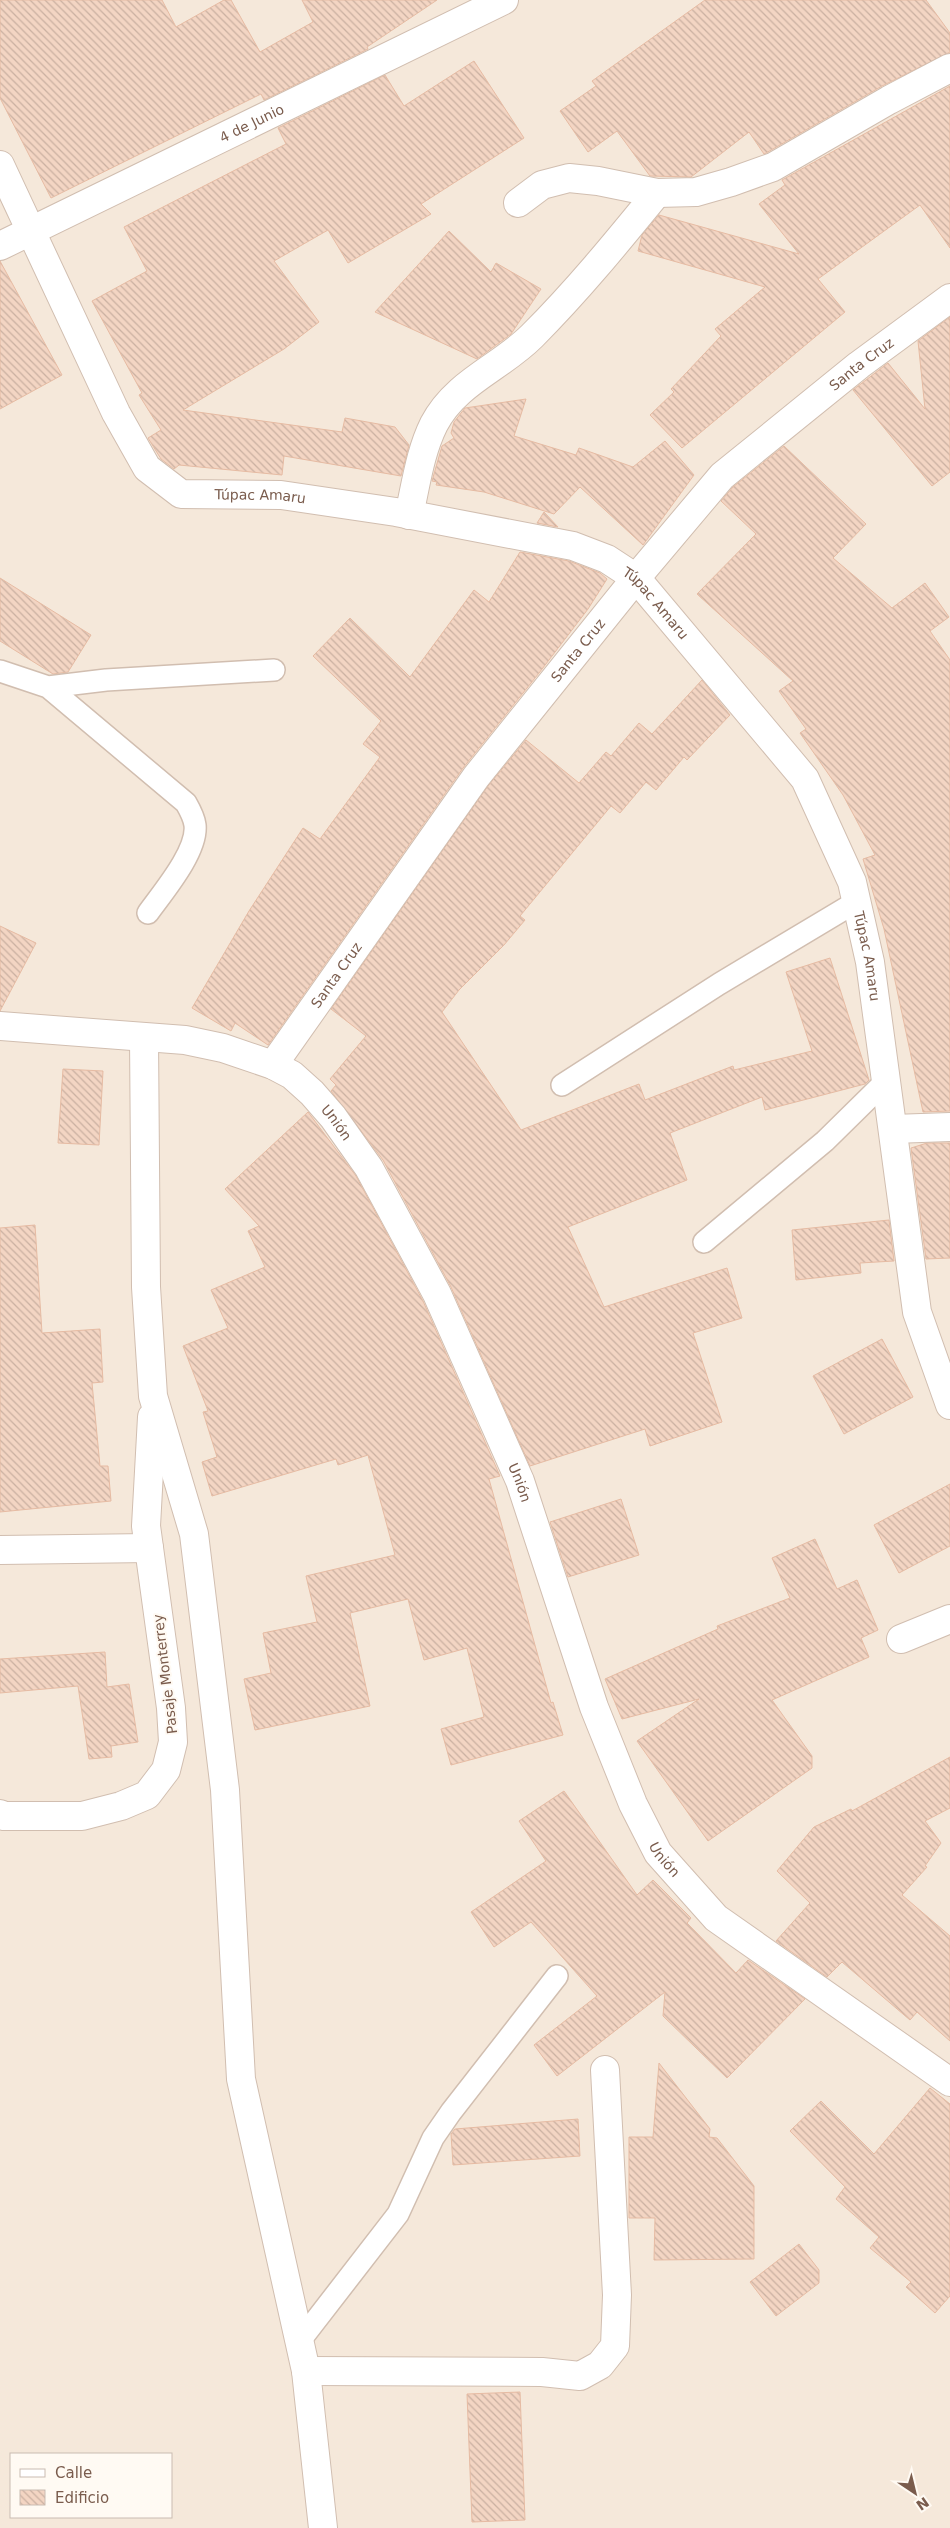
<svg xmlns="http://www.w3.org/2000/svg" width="950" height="2528" font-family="'DejaVu Sans',sans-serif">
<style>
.residential{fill:#f5e8da;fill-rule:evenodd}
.building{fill:url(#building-back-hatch);stroke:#e6bba3}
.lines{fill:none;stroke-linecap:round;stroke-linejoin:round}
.service-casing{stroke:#d1beb0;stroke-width:24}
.minor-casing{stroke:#d1beb0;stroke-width:30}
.service{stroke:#fff;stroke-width:21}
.minor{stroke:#fff;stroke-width:28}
.labels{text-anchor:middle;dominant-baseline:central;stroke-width:4;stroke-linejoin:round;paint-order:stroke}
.street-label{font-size:14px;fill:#7a5c4d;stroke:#fffaf3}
</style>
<defs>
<pattern id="building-back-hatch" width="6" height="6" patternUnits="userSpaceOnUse" patternTransform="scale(1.25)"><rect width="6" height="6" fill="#f3d5c3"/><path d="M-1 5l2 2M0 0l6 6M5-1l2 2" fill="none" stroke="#cab0a1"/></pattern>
</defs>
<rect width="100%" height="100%" fill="#fdf6ec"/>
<path class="residential" d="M 0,0 L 950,0 L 950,2528 L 0,2528 ZM 11,2454 L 171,2454 L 171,2517 L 11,2517 Z"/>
<path class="building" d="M 0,0 L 162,0 L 176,27 L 224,0 L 231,0 L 260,52 L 313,22 L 302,0 L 437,0 L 367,47 L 368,49 L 264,100 L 261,94 L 51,198 L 0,98 Z
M 705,0 L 926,0 L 950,33 L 950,52 L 882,86 L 766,153 L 764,154 L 749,132 L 691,177 L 650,176 L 617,131 L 588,152 L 560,111 L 596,86 L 592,81 Z
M 474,61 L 524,138 L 421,204 L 431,214 L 348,263 L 328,230 L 274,261 L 319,322 L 284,349 L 183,410 L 342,432 L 345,418 L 395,427 L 409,445 L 401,476 L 284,456 L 282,475 L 179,465 L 174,469 L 161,459 L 148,438 L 161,430 L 139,395 L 142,393 L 92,301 L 147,271 L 124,227 L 286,144 L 278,128 L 385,75 L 404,106 Z
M 950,86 L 950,248 L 920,205 L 818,279 L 845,312 L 682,448 L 650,415 L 674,392 L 671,389 L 721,336 L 715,329 L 765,287 L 638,251 L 642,235 L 659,215 L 799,254 L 759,204 L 785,185 L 782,180 Z
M 449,231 L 491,272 L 496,263 L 541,289 L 511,334 L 477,359 L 375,312 Z
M 0,261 L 62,375 L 0,409 Z
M 950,317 L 950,472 L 932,486 L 853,390 L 888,363 L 925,409 L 918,341 Z
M 526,399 L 514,436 L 576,455 L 579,448 L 633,467 L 665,441 L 694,475 L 643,545 L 580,487 L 554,514 L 484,492 L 436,485 L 437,482 L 432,481 L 442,446 L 454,438 L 451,433 L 454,422 L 465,408 Z
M 784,446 L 866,524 L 833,558 L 892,608 L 925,583 L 949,617 L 930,631 L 950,660 L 950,1111 L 923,1112 L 884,929 L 863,859 L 875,855 L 843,795 L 800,733 L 806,729 L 779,691 L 793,681 L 697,594 L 756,534 L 721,501 L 733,487 Z
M 544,512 L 558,527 L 537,523 Z
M 520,552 L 569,561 L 600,573 L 607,579 L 588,609 L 539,673 L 463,768 L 268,1045 L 235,1023 L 231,1031 L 192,1008 L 249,911 L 303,828 L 320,839 L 380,757 L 363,744 L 381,721 L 313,656 L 350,618 L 410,677 L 474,590 L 489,602 Z
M 0,578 L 91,635 L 68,672 L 53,674 L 0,641 Z
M 702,680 L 730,715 L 687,760 L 684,757 L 656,790 L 646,782 L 620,813 L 611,806 L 520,916 L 525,920 L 504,945 L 459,990 L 442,1012 L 521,1130 L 639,1084 L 645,1100 L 733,1066 L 734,1070 L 812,1051 L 786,972 L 830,958 L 869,1080 L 865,1084 L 765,1110 L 762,1097 L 670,1133 L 687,1180 L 568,1227 L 604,1307 L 727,1268 L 742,1318 L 693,1333 L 722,1422 L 650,1446 L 645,1429 L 530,1466 L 451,1287 L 383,1160 L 331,1091 L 336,1085 L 330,1079 L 366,1036 L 331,1009 L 488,786 L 526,740 L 579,783 L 606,752 L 611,756 L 639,723 L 652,734 Z
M 0,926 L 36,943 L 0,1011 Z
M 63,1069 L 103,1071 L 99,1145 L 58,1143 Z
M 308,1112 L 356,1176 L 423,1301 L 500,1476 L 489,1479 L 551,1703 L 553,1702 L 563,1735 L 451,1765 L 441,1729 L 484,1717 L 467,1648 L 424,1660 L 408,1599 L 350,1613 L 370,1706 L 255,1730 L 244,1679 L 271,1673 L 263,1633 L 317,1622 L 306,1576 L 395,1555 L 368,1455 L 338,1465 L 336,1459 L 212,1496 L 202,1462 L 217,1457 L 203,1412 L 208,1411 L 183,1346 L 228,1328 L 211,1290 L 265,1267 L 248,1231 L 259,1226 L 225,1189 Z
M 927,1143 L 950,1143 L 950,1258 L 926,1259 L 911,1148 Z
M 889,1220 L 894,1261 L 860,1263 L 861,1273 L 796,1280 L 792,1230 Z
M 35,1225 L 42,1333 L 100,1329 L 103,1382 L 92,1383 L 100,1466 L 108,1466 L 111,1501 L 0,1512 L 0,1228 Z
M 882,1339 L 913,1397 L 844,1434 L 813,1376 Z
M 950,1484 L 950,1546 L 899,1573 L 874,1525 Z
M 621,1499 L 639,1555 L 568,1577 L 550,1522 Z
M 815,1539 L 837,1589 L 857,1580 L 878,1630 L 861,1638 L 869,1657 L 772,1700 L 812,1756 L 812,1768 L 708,1841 L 637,1741 L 699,1699 L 622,1719 L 605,1679 L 718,1629 L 717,1626 L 790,1598 L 772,1558 Z
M 105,1652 L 107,1687 L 129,1684 L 138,1742 L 111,1746 L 112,1757 L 89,1759 L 78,1686 L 0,1693 L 0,1659 Z
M 950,1757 L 950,1808 L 925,1821 L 941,1843 L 925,1866 L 927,1867 L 902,1895 L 950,1936 L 950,2041 L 917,2012 L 910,2020 L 842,1962 L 827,1977 L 776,1941 L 810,1903 L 777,1871 L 814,1827 L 851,1809 L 852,1811 Z
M 564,1791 L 637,1895 L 653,1880 L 691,1918 L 687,1923 L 736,1973 L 748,1960 L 805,1999 L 727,2078 L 663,2016 L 665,1992 L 557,2076 L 534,2045 L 597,1996 L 531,1922 L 494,1947 L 471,1912 L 546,1861 L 519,1821 Z
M 659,2063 L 710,2129 L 709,2137 L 717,2138 L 754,2186 L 754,2259 L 654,2260 L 655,2218 L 629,2218 L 629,2137 L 653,2137 Z
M 930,2088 L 950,2104 L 950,2296 L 935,2313 L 906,2287 L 911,2282 L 870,2248 L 879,2237 L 836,2199 L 845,2187 L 790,2131 L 821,2101 L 874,2154 Z
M 578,2119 L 580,2156 L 453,2165 L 451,2134 L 455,2129 Z
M 799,2244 L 819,2270 L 819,2283 L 776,2316 L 750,2282 Z
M 520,2392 L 525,2520 L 472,2522 L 467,2394 Z"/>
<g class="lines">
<g class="service-casing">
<path id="service" d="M 0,671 L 48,687 L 186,803 C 190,810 194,817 195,825 C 198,851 163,892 148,913
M 48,687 L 106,680 L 274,670
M 562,1085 L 719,984 L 856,902
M 704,1242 L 825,1141 L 886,1081
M 299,2342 L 398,2214 L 433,2138 L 451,2112 L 557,1976"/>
</g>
<g class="minor-casing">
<g id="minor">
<path id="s1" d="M 0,165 L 116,413 L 147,468 L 181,494 L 281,495 L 396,512 L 573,546 L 607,559 L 636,578 L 805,779 L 852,882 L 870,962 L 917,1312 L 950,1405"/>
<path d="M 518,203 L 542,185 L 569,178 L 598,181 L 657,193 L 696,192 L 731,182 L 773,167 L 889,100 L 950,68"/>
<path id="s2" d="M 0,246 L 504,0"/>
<path d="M 409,515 C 416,484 420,452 434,424 C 456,382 500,368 532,336 C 577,291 617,242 657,193"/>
<path id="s3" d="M 0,1026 L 185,1040 L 223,1048 L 273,1065 L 292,1075 L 312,1093 L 333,1117 L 369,1168 L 437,1294 L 520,1481 L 594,1707 L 633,1804 L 658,1853 L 716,1918 L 950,2082"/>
<path d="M 144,1038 L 146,1287 L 153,1396 L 194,1534 L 225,1790 L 241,2079 L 306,2371 L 323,2528"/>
<path id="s4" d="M 273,1065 L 476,777 L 636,578 L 722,476 L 859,365 L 950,298"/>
<path d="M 893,1129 L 950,1127"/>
<path d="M 0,1550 L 149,1548"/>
<path d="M 901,1639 L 950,1619"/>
<path d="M 0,1814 L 4,1816 L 82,1816 L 121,1806 L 147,1795 L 166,1770 L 173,1742 L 171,1708 L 146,1526 L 152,1417"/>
<path d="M 306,2371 L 542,2372 L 580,2376 L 600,2365 L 615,2346 L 617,2295 L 605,2070"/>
</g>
</g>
<use href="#service" class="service"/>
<use href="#minor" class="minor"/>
</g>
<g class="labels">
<g class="street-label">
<text stroke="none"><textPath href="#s2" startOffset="280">4 de Junio</textPath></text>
<text stroke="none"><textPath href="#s4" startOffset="920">Santa Cruz</textPath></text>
<text stroke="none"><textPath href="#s1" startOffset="459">Túpac Amaru</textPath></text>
<text stroke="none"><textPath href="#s1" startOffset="879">Túpac Amaru</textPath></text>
<text stroke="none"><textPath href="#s4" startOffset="515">Santa Cruz</textPath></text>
<text stroke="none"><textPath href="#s1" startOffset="1299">Túpac Amaru</textPath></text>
<text stroke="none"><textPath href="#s4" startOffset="110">Santa Cruz</textPath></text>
<text stroke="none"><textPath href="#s3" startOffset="364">Unión</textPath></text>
<text stroke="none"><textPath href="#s3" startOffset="769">Unión</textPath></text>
<text transform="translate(165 1674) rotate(-97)">Pasaje Monterrey</text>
<text stroke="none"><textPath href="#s3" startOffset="1174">Unión</textPath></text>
</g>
</g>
<rect x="10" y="2453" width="162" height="65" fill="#fffaf3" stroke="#cabbb1"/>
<rect x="20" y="2469" width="25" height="8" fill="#ffffff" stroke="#cabbb1"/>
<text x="55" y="2478" font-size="15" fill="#7a5c4d">Calle</text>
<rect x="20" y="2490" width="25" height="15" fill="url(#building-back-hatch)" stroke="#cabbb1"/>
<text x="55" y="2503" font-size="15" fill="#7a5c4d">Edificio</text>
<g transform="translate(915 2493) rotate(145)" stroke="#fffaf3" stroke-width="4" paint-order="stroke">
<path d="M0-4L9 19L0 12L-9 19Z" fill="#7a5c4d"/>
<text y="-8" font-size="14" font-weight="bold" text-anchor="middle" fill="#7a5c4d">N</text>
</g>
</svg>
